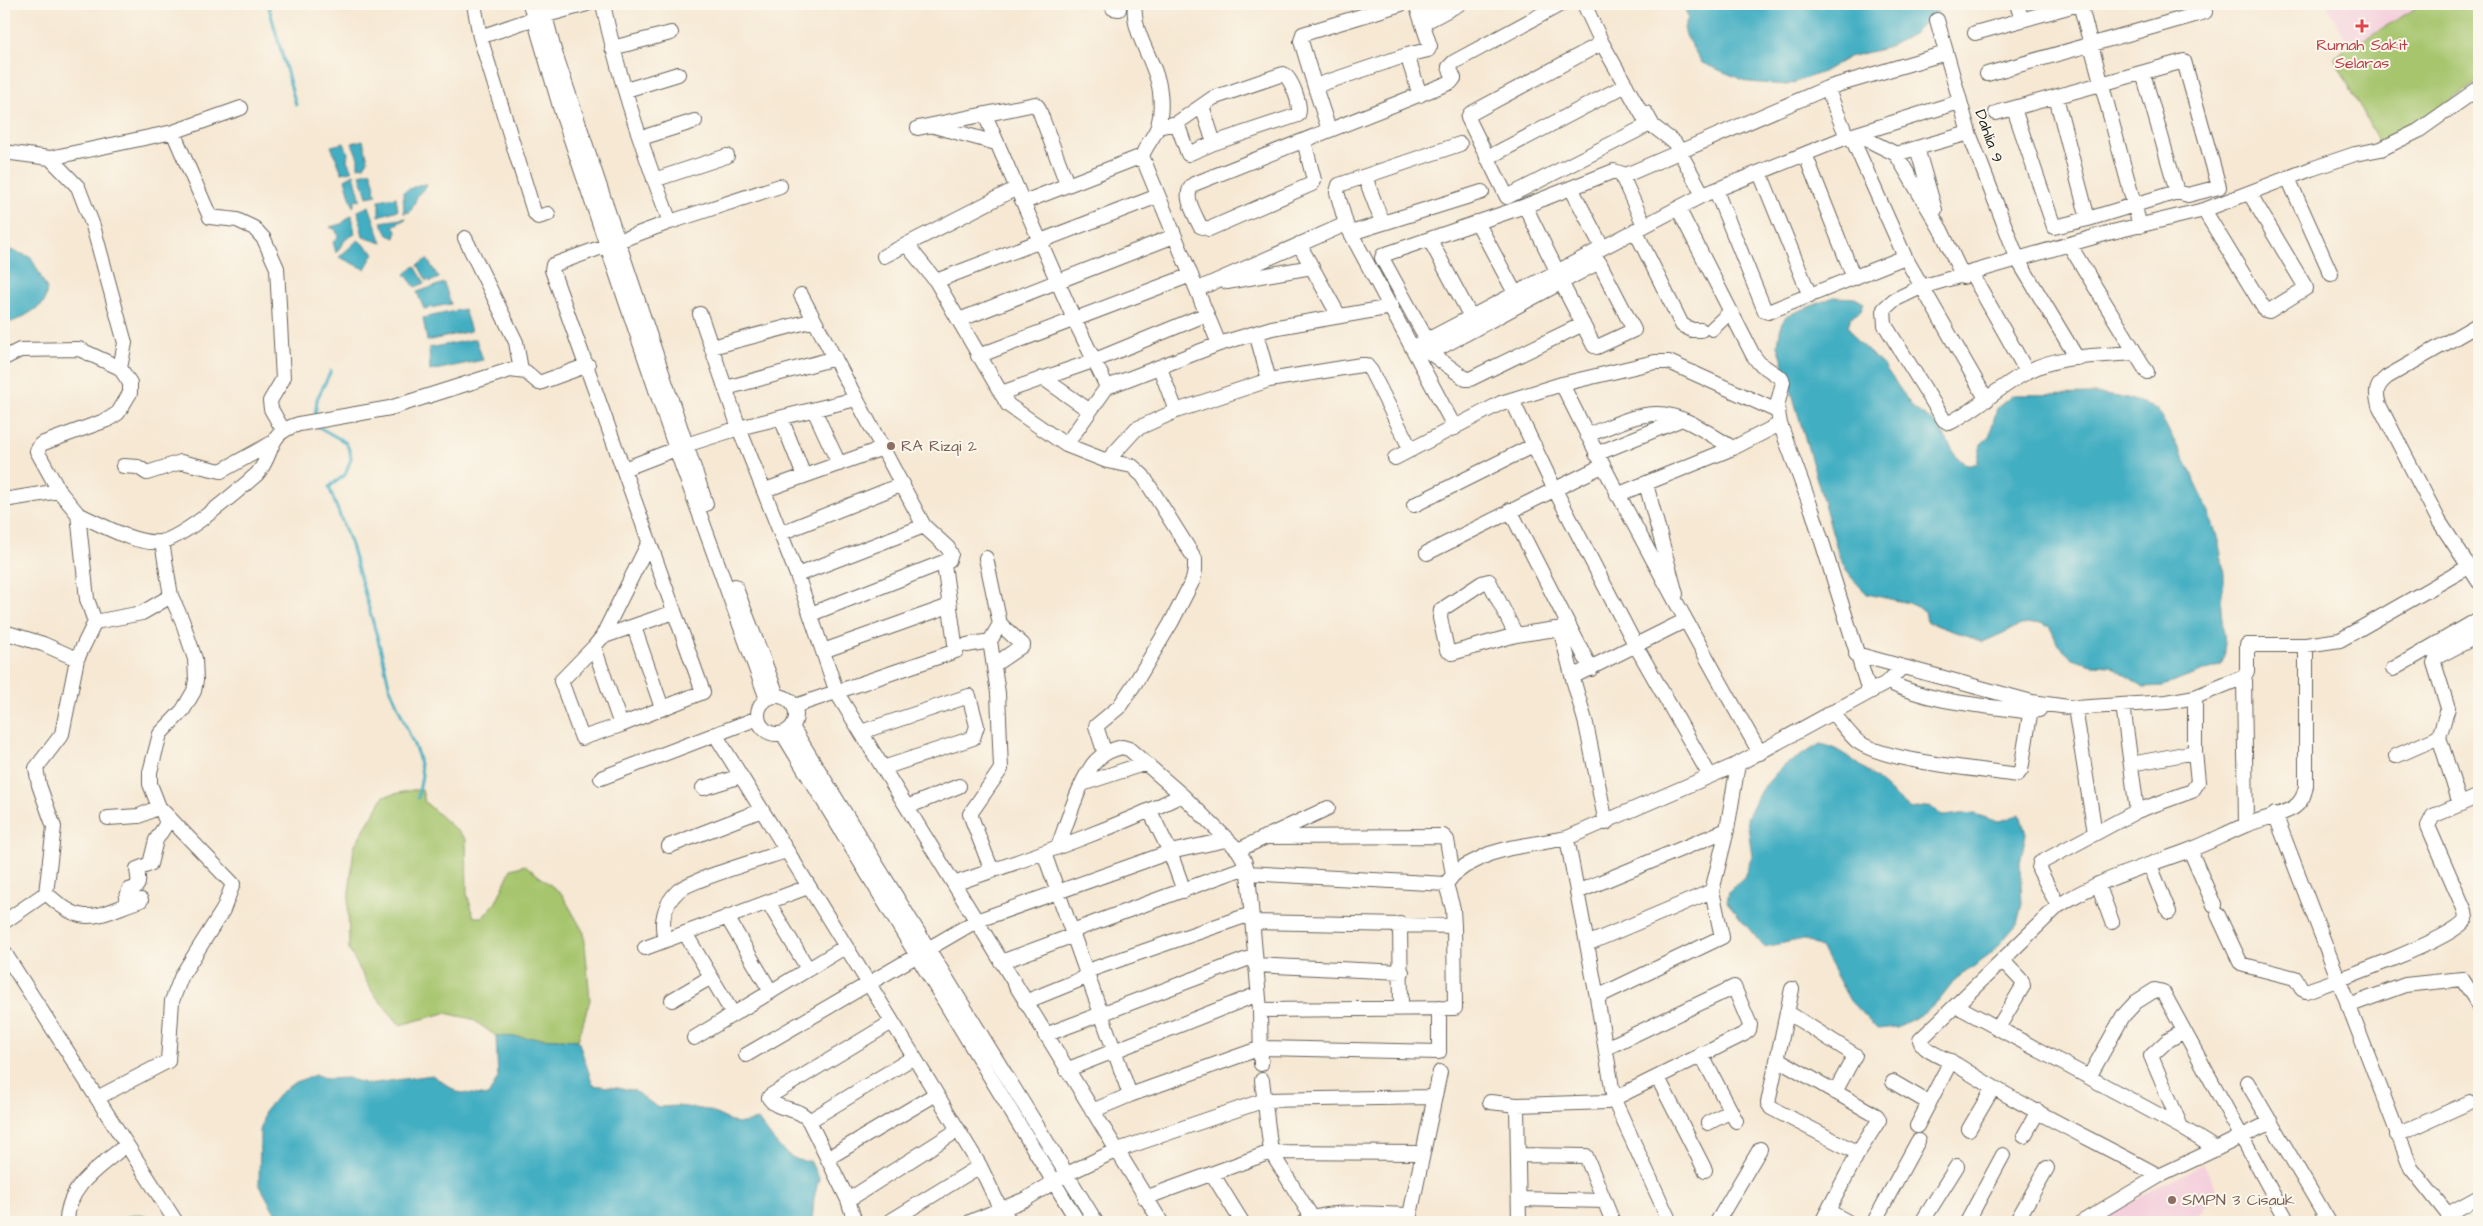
<svg xmlns="http://www.w3.org/2000/svg" width="2483" height="1226" font-family="'Architects Daughter',sans-serif">
<style>
.built{fill:#f4cfdc}
.green{fill:#a6c56d;stroke:#617044}
.water{fill:#43aec2;stroke:#30656f}
.lines{fill:none;stroke-linecap:round;stroke-linejoin:round}
.stream{stroke:#43aec2;stroke-width:3}
.minor-casing{stroke:#68635c;stroke-width:16}
.minor{stroke:#fff;stroke-width:14}
.health-dot{fill:#e0444e;stroke:#fbf7ec;stroke-width:2}
.education-dot{fill:#8d6e63;stroke:#fbf7ec;stroke-width:2}
.labels{text-anchor:middle;dominant-baseline:central;stroke-width:4;stroke-linejoin:round;paint-order:stroke}
.health-label{font-size:16px;fill:#be3a42;stroke:#fbf7ec}
.street-label{font-size:16px;fill:#1c1c1c;stroke:#fbf7ec}
.education-label{font-size:16px;fill:#785e54;stroke:#fbf7ec;text-anchor:start}
</style>
<rect width="100%" height="100%" fill="#fbf7ec"/>
<filter id="ink" filterUnits="userSpaceOnUse"><feTurbulence type="fractalNoise" baseFrequency=".02" numOctaves="2"/><feDisplacementMap in="SourceGraphic" scale="10" xChannelSelector="R" yChannelSelector="G"/><feConvolveMatrix kernelMatrix="1 2 1 2 8 2 1 2 1" color-interpolation-filters="sRGB"/></filter>
<filter id="wash" filterUnits="userSpaceOnUse"><feTurbulence type="fractalNoise" baseFrequency=".0096" numOctaves="4" result="noise"/><feDisplacementMap in="SourceGraphic" scale="20" xChannelSelector="R" yChannelSelector="G"/><feGaussianBlur stdDeviation="1.12" result="paint"/><feColorMatrix in="noise" values="0 0 0 0 0 0 0 0 0 0 0 0 0 0 0 0 0 1.4 0 .05"/><feComposite in="paint" operator="in"/></filter>
<g filter="url(#wash)">
<rect width="100%" height="100%" fill="#f6e8d3"/>
<path class="built" d="M 2326,4 L 2423,4 L 2350,47 Z
M 2203,1164 L 2218,1190 L 2193,1222 L 2094,1222 Z"/>
<path class="green" d="M 2423,4 L 2477,4 L 2479,7 L 2479,81 L 2402,134 L 2379,143 L 2334,57 Z
M 413,790 L 422,790 L 425,802 L 466,839 L 467,894 L 474,917 L 483,917 L 496,902 L 511,869 L 525,865 L 562,894 L 584,933 L 590,1000 L 578,1040 L 496,1036 L 472,1019 L 445,1013 L 400,1025 L 373,993 L 349,950 L 348,904 L 354,846 L 384,796 Z"/>
<path class="water" d="M 1680,4 L 1945,4 L 1913,34 L 1886,48 L 1849,57 L 1823,72 L 1787,85 L 1748,82 L 1702,63 L 1687,38 L 1684,28 L 1688,18 L 1685,8 Z
M 363,140 L 368,160 L 364,166 L 358,167 L 358,158 L 352,143 Z
M 344,143 L 348,153 L 347,160 L 352,171 L 342,173 L 331,146 Z
M 371,171 L 375,187 L 374,190 L 377,195 L 367,197 L 360,174 Z
M 354,174 L 360,197 L 360,200 L 356,199 L 353,207 L 345,179 Z
M 427,184 C 425,190 421,190 418,195 C 415,200 414,206 410,212 L 404,213 L 403,192 L 418,185 Z
M 396,197 L 398,210 L 379,216 L 379,200 Z
M 369,206 L 382,243 L 363,237 L 358,211 Z
M 352,215 L 355,234 L 346,239 L 336,253 L 333,242 L 338,237 L 336,230 L 330,227 L 341,224 Z
M 407,218 L 393,226 L 397,231 L 395,238 L 388,235 L 381,222 Z
M 4,234 L 10,250 L 31,257 L 47,289 L 44,303 C 32,312 19,321 4,324 Z
M 358,240 L 374,253 L 365,269 L 339,257 Z
M 427,259 L 439,278 L 430,282 L 429,279 L 427,281 L 418,265 Z
M 415,266 L 425,283 L 415,287 L 405,274 Z
M 444,283 L 451,304 L 424,309 L 417,292 Z
M 1834,297 L 1855,298 L 1864,303 L 1860,312 L 1851,317 L 1848,326 L 1855,339 L 1885,367 L 1913,408 L 1938,425 L 1958,459 L 1967,464 L 1977,464 L 1981,444 L 1989,437 L 1997,408 L 2013,395 L 2096,394 L 2127,398 L 2157,409 C 2185,462 2218,513 2224,574 C 2225,586 2220,597 2221,609 C 2222,626 2229,649 2221,665 L 2163,686 L 2144,687 L 2111,666 L 2091,665 L 2073,659 L 2058,645 L 2050,627 L 2040,623 L 2021,625 L 1983,642 L 1927,622 L 1925,611 L 1908,603 L 1867,594 L 1850,576 L 1840,559 L 1778,345 L 1781,325 L 1786,316 Z
M 464,309 L 471,331 L 427,341 L 423,318 Z
M 476,339 L 483,360 L 430,371 L 429,348 Z
M 1820,744 C 1846,747 1889,791 1910,809 L 1930,806 L 1942,816 C 1951,816 1965,812 1974,814 C 2000,821 1992,825 2020,814 L 2026,834 L 2020,863 L 2022,904 L 2017,924 L 1990,955 L 1956,979 L 1938,1002 L 1923,1014 L 1897,1027 L 1877,1029 L 1850,1001 L 1822,949 L 1804,939 L 1764,947 L 1727,902 L 1729,891 L 1744,877 L 1752,857 L 1747,818 L 1761,790 L 1782,767 Z
M 496,1036 L 578,1040 L 593,1085 L 633,1090 L 657,1107 L 678,1106 L 708,1110 L 737,1124 L 758,1120 C 771,1136 787,1164 810,1161 L 819,1178 L 814,1198 L 812,1222 L 280,1222 L 259,1184 L 260,1131 L 265,1111 L 278,1095 L 295,1082 L 315,1075 L 326,1079 L 347,1078 L 368,1084 L 432,1075 L 457,1092 L 488,1096 L 498,1078 Z
M 135,1214 L 153,1218 L 155,1222 L 113,1222 Z"/>
<g class="lines">
<path class="stream" d="M 268,4 L 296,105
M 315,417 L 317,399 L 331,371
M 317,426 L 345,442 L 350,451 L 351,459 L 345,475 L 329,487 L 351,545 L 382,654 L 389,685 L 418,755 L 422,775 L 418,798"/>
</g>
</g>
<g filter="url(#ink)">
<g class="lines">
<g class="minor-casing">
<path id="minor" d="M 474,4 L 480,37 L 534,212 L 538,217 L 548,214
M 530,4 L 561,110 L 676,449 L 767,699
M 542,4 L 554,50 L 706,504
M 603,4 C 618,78 643,151 670,222
M 1112,4 L 1113,8 L 1119,9
M 1426,4 L 1431,19 L 1459,4
M 1584,4 L 1602,43 L 1648,125 L 1507,197 L 1468,118 L 1470,114 L 1602,43
M 2017,4 L 2022,20
M 2080,4 L 2140,226
M 1937,20 L 1969,133 L 2018,260 L 2077,358
M 1975,33 L 2079,4
M 480,37 L 532,19 L 587,4
M 612,48 L 671,33
M 1407,55 L 1428,50 L 1430,46 L 1416,4
M 2143,73 L 2177,192
M 1987,74 L 2205,12 L 2202,4
M 1315,87 L 1301,41 L 1303,34 L 1401,4
M 1827,88 L 1847,137
M 626,90 L 678,74
M 2056,97 L 2088,219
M 1202,106 L 1214,143
M 1646,113 L 1653,126 L 1675,143 L 1703,195
M 1996,113 L 2184,61 L 2219,187 L 2188,195 L 2177,192 L 2088,219 L 2054,227 L 2014,109
M 985,115 L 1074,319 L 1107,387 L 1066,445
M 934,126 L 996,143
M 1158,127 L 1177,123 L 1213,98 L 1283,74 C 1292,78 1302,107 1298,115 L 1214,143 L 1188,154 L 1177,123
M 918,128 L 1035,104 L 1038,107 L 1067,184
M 1329,130 L 1315,87 L 1324,83 L 1407,55 L 1420,95
M 173,132 L 210,217 L 237,220 L 254,228 L 264,239 L 277,268 L 283,379 L 270,401 L 271,409 L 283,430
M 1858,135 L 1896,154 L 1969,133
M 1851,136 L 1905,257 L 1987,400
M 641,138 L 695,121
M 1304,141 L 1314,180 L 1312,184 L 1209,229 L 1200,226 C 1195,214 1181,194 1194,184 L 1451,82 L 1454,78 L 1449,67 L 1454,62 L 1561,4
M 1917,148 L 1935,210
M 4,152 L 50,158 L 173,132 L 241,108
M 1805,154 L 1854,278
M 1896,154 L 1941,230 L 1963,277
M 1142,156 L 1219,344
M 50,158 L 78,187 L 93,226 L 125,343 L 120,368
M 1487,158 L 1626,85
M 1760,173 L 1810,296
M 1621,174 L 1644,225
M 1365,177 L 1382,222
M 2288,178 L 2331,274
M 654,180 L 727,156
M 1571,188 L 1602,247
M 1716,191 L 1765,311 L 1768,312 L 1905,257
M 1024,202 L 1142,156 C 1146,145 1156,134 1158,126 C 1161,116 1161,101 1160,92 C 1157,62 1131,34 1135,4
M 1525,206 L 1557,271
M 1678,208 L 1753,355 L 1759,363 L 1781,378 L 1783,382 L 1777,406 L 1780,424 L 1812,510 L 1869,691
M 2204,210 L 2265,310 L 2269,311 L 2306,288 L 2250,194
M 1477,222 L 1515,293
M 1635,230 L 1682,325 L 1692,330 L 1701,330
M 1351,233 L 1482,192
M 465,238 L 516,342 L 521,370
M 1430,240 L 1471,317
M 1299,244 L 1339,316
M 2069,244 L 2147,372
M 907,245 L 936,281 L 1008,405 L 1066,445 L 1107,461 L 1132,466 L 1143,476 L 1195,559 L 1195,570 L 1193,580 L 1171,623 L 1137,680 L 1119,707 L 1096,726 L 1105,754
M 884,256 L 1017,188
M 1972,274 L 2027,372
M 936,281 L 1158,196
M 1227,282 L 1312,267
M 1205,286 L 1346,224
M 700,314 L 739,428 L 797,575 L 837,693 L 1161,1222
M 959,320 L 1174,236
M 2479,324 L 2387,377 C 2376,386 2375,392 2379,405 L 2439,521 L 2479,582
M 1712,329 L 1729,313
M 1256,333 L 1269,380
M 1427,340 L 1382,258 L 1383,255 L 1525,206 L 1614,171 L 1626,175 L 1827,88 L 1946,53
M 712,347 L 814,320
M 1412,348 L 1703,195 L 1847,137 L 1959,102
M 1425,349 L 1466,379 L 1470,379 L 1583,324
M 1430,353 L 1599,262 L 1634,330 L 1597,347 L 1594,346 L 1561,282
M 2133,353 C 2099,356 2057,355 2027,372 C 1999,387 1977,409 1949,423 L 1944,420 L 1885,325 L 1884,309 L 1894,300 L 1921,287 L 2108,233 L 2204,210 L 2311,169 L 2355,154 L 2381,149 L 2418,131 L 2479,88
M 978,356 L 1191,275
M 4,358 L 20,350 L 79,349 L 120,368 L 130,383 L 130,393 L 118,413 L 107,420 L 41,444 L 37,451 L 59,491 L 78,514 L 87,599 L 95,622 L 77,659 L 62,734 L 36,768 L 39,785 L 54,827 L 46,893 L 4,922
M 1160,368 L 1176,411
M 1043,378 L 1090,411
M 1562,384 C 1624,510 1691,631 1760,753
M 1107,387 L 1219,344 L 1272,328 L 1392,307
M 726,388 L 835,358
M 1001,393 L 1093,361 L 1207,314
M 1512,400 L 1554,488 L 1636,646 L 1710,776
M 814,410 L 839,464
M 781,418 L 804,476
M 1455,428 L 1346,224 L 1337,192 L 1339,185 L 1460,144
M 1587,435 C 1608,428 1632,415 1654,414 C 1682,412 1710,435 1733,448
M 1596,454 L 1682,419
M 1395,458 L 1501,403 L 1562,384 L 1655,362 L 1669,362 L 1777,411
M 1107,461 L 1136,429 L 1176,411 L 1269,380 L 1361,365 L 1366,365 L 1371,371 L 1411,450
M 123,466 L 138,467 L 147,473 L 181,462 L 221,471 L 272,443
M 624,469 L 686,445 L 739,428 L 856,399
M 1646,484 L 1676,594
M 765,490 L 883,448
M 1617,495 L 1733,448 L 1780,424
M 4,500 L 59,491
M 1414,505 L 1534,445
M 1510,510 L 1591,669
M 78,514 C 100,524 136,545 160,542 C 182,539 239,490 257,474 C 276,452 265,434 299,424 L 390,408 L 510,370 L 526,372 L 539,383 L 588,365
M 781,533 L 903,484
M 649,542 L 602,637 L 594,647 L 561,681 L 582,738 L 621,725 L 703,692 L 552,270 L 553,265 L 670,222 L 780,186
M 1427,553 L 1602,466
M 986,558 L 1000,624 L 990,641 L 998,693 L 1001,769 L 970,814 L 992,871
M 797,575 L 924,526 L 801,295
M 735,586 L 777,695
M 811,614 L 949,560 L 951,554 L 948,548 L 924,526
M 95,622 L 142,613 L 171,596
M 634,627 L 662,708
M 1560,628 L 1573,679
M 4,632 L 43,644 L 77,659
M 1516,635 L 1489,581 L 1482,583 L 1441,610 L 1440,618 L 1447,650 L 1452,653 L 1516,635 L 1569,627
M 602,637 L 674,612
M 967,645 L 990,641
M 594,647 L 621,725
M 823,651 L 949,606
M 1856,654 L 2032,702 L 2075,708 L 2167,702 L 2195,697 L 2244,677 L 2247,671 L 2247,645 L 2306,645 L 2340,640 L 2470,566
M 994,665 L 1023,645 L 1000,624
M 2393,669 L 2479,619
M 2244,677 L 2246,825
M 1888,682 C 1931,703 1983,705 2030,712 L 2039,710
M758 715a19 19 0 1 1 38 0a19 19 0 1 1-38 0Z
M 2123,705 L 2137,811
M 795,706 L 956,651 L 944,564
M 2075,708 L 2095,833
M 1832,712 C 1840,721 1848,733 1857,741 C 1884,762 1980,769 2017,775 L 2021,770 L 2032,702
M 792,727 L 1096,1222
M 861,732 L 969,696 L 977,726 L 973,738 L 883,768
M 715,734 L 914,1057 L 980,1166 L 1000,1208 L 1011,1222
M 783,734 L 1078,1222
M 2396,756 L 2439,737
M 2131,764 L 2195,752
M 601,778 L 758,718
M 1082,784 L 1143,764
M 703,788 L 741,776
M 2460,804 L 2439,737 L 2448,708 L 2434,663 L 2437,657 L 2479,635
M 907,807 L 959,786
M 1150,811 L 1170,852 L 1226,840
M 2275,814 L 2411,1168 L 2454,1222
M 108,818 L 139,816 L 159,807 L 150,784 L 150,772 L 160,734 L 183,710 L 194,691 L 196,680 L 195,659 L 182,620 L 171,596 L 162,542
M 1606,823 L 1586,724 L 1573,679 L 1576,675 L 1684,621
M 1265,837 L 1443,836 L 1447,840 L 1453,875
M 1567,838 L 1597,997 L 1614,1100 L 1670,1222
M 669,846 L 762,810
M 1058,847 C 1066,826 1082,772 1098,759 C 1104,753 1114,749 1122,747 L 1129,749 L 1182,795 L 1238,850 L 1244,860 L 1248,873 L 1260,1010 L 1261,1064
M 1238,850 L 1328,808
M 2190,850 L 2214,905
M 1044,853 L 1130,1095
M 2150,865 L 2169,912
M 1248,873 L 1446,884 L 1453,909 L 1454,926 L 1455,1008 L 1260,1010
M 954,884 C 1031,857 1109,831 1182,795
M 1446,884 L 1453,875 L 1465,866 L 1489,854 L 1510,848 L 1567,838 L 1738,764 L 1888,682 L 1901,668
M 2098,884 L 2112,922
M 1577,892 L 1727,830
M 46,893 C 85,930 96,915 141,900
M 768,902 L 808,969
M 124,906 L 129,890 C 142,886 138,880 137,869 L 150,864 L 156,840 L 167,823 L 162,811
M 2058,906 L 2039,869 L 2040,863 L 2137,811 L 2192,791 L 2198,782 L 2195,752 L 2195,697
M 2218,915 L 2240,962 L 2244,965 L 2295,978 L 2302,989 L 2306,991 C 2336,981 2452,940 2466,919 L 2465,911 L 2428,826 L 2433,816 L 2479,796
M 727,917 L 771,992
M 1252,922 L 1454,926
M 1400,924 L 1401,1009
M 1072,931 L 1246,867
M 685,933 L 733,1014
M 665,940 C 660,922 664,904 678,891 C 690,880 765,858 786,851
M 1587,944 L 1712,891
M 645,948 L 808,887
M 4,952 L 176,1222
M 1001,962 L 1074,935
M 1255,965 L 1402,972
M 1087,971 L 1251,914
M 1792,989 L 1768,1103 L 1771,1108 L 1858,1153
M 1597,997 L 1722,937 L 1712,891 L 1727,830 L 1738,764
M 672,1000 L 711,977
M 1025,1002 L 1089,976
M 1957,1006 L 2181,1127 L 2216,1149 L 2271,1122
M 2348,1006 L 2405,985 L 2462,979 L 2479,1005
M 1787,1012 L 1855,1055 L 1835,1092
M 1998,1028 L 2023,986 L 2022,981 L 2003,961
M 1045,1035 L 1255,956
M 694,1038 L 845,947
M 1701,1054 L 1736,1121
M 746,1055 L 976,921 L 1170,852 L 1184,891
M 1778,1059 L 1877,1116 L 1879,1120 L 1858,1153 L 1822,1222
M 1066,1070 L 1258,994
M 2089,1077 L 2123,1016 L 2136,1002 L 2155,990 L 2163,992 L 2288,1222
M 1658,1078 L 1705,1170
M 1262,1080 L 1271,1152 L 1315,1222
M 1893,1082 L 1929,1103
M 2247,1082 L 2329,1222
M 97,1098 L 168,1061 L 172,1001 L 182,975 L 223,910 L 233,884 L 159,807
M 1490,1102 L 1517,1105 L 1607,1102 L 1744,1034 L 1749,1030 L 1750,1025 L 1734,987 L 1606,1048
M 1517,1105 L 1519,1222
M 1092,1111 L 1130,1095 L 1261,1048 L 1439,1052 L 1439,1008
M 809,1121 L 914,1057
M 1708,1123 L 1731,1111
M 1917,1126 L 1951,1061
M 2181,1127 L 2151,1056 L 2167,1041 L 2184,1031
M 1969,1129 L 1993,1088
M 2397,1135 L 2470,1102
M 2024,1136 L 2038,1111
M 1518,1155 L 1586,1156 L 1613,1222
M 828,1158 L 936,1094
M 1213,1175 L 1242,1222
M 2159,1176 C 2092,1139 2022,1107 1957,1065 C 1948,1059 1923,1052 1920,1040 L 2058,906 C 2097,880 2144,867 2187,851 C 2207,844 2226,833 2246,825 C 2261,819 2279,816 2293,808 C 2302,802 2304,795 2306,786 L 2306,645
M 1145,1198 L 1271,1152 L 1422,1153
M 1519,1199 L 1605,1201
M 848,1200 L 958,1130
M 1828,1211 L 1848,1222
M 2448,1214 L 2479,1197
M 67,1222 C 67,1185 100,1167 126,1145
M 855,1222 L 848,1200 L 809,1121 C 799,1106 778,1112 769,1098 L 770,1096 L 892,1022
M 889,1222 L 980,1166
M 970,1222 L 1026,1199 L 1067,1174 L 1115,1151 L 1265,1100 L 1434,1097
M 1305,1222 C 1329,1208 1382,1215 1410,1215 L 1440,1072
M 1717,1222 L 1760,1149
M 1874,1222 L 1918,1141
M 1922,1222 L 1957,1166
M 1967,1222 L 2003,1155
M 2016,1222 L 2047,1168
M 2082,1222 L 2159,1176 L 2216,1149"/>
</g>
<use href="#minor" class="minor"/>
</g>
</g>
<path class="health-dot" d="M2359.5 18.5h5v5h5v5h-5v5h-5v-5h-5v-5h5z"/>
<g class="education-dot">
<circle cx="891" cy="446" r="5"/>
<circle cx="2172" cy="1200" r="5"/>
</g>
<g class="labels">
<g class="health-label">
<text x="2362" y="45">Rumah Sakit<tspan x="2362" dy="18">Selaras</tspan></text>
</g>
<g class="street-label">
<text transform="translate(1989 136) rotate(70)">Dahlia 9</text>
</g>
<g class="education-label">
<text x="901" y="446">RA Rizqi 2</text>
<text x="2182" y="1200">SMPN 3 Cisauk</text>
</g>
</g>
<rect width="2483" height="1226" fill="none" stroke="#fbf7ec" stroke-width="20"/>
</svg>
